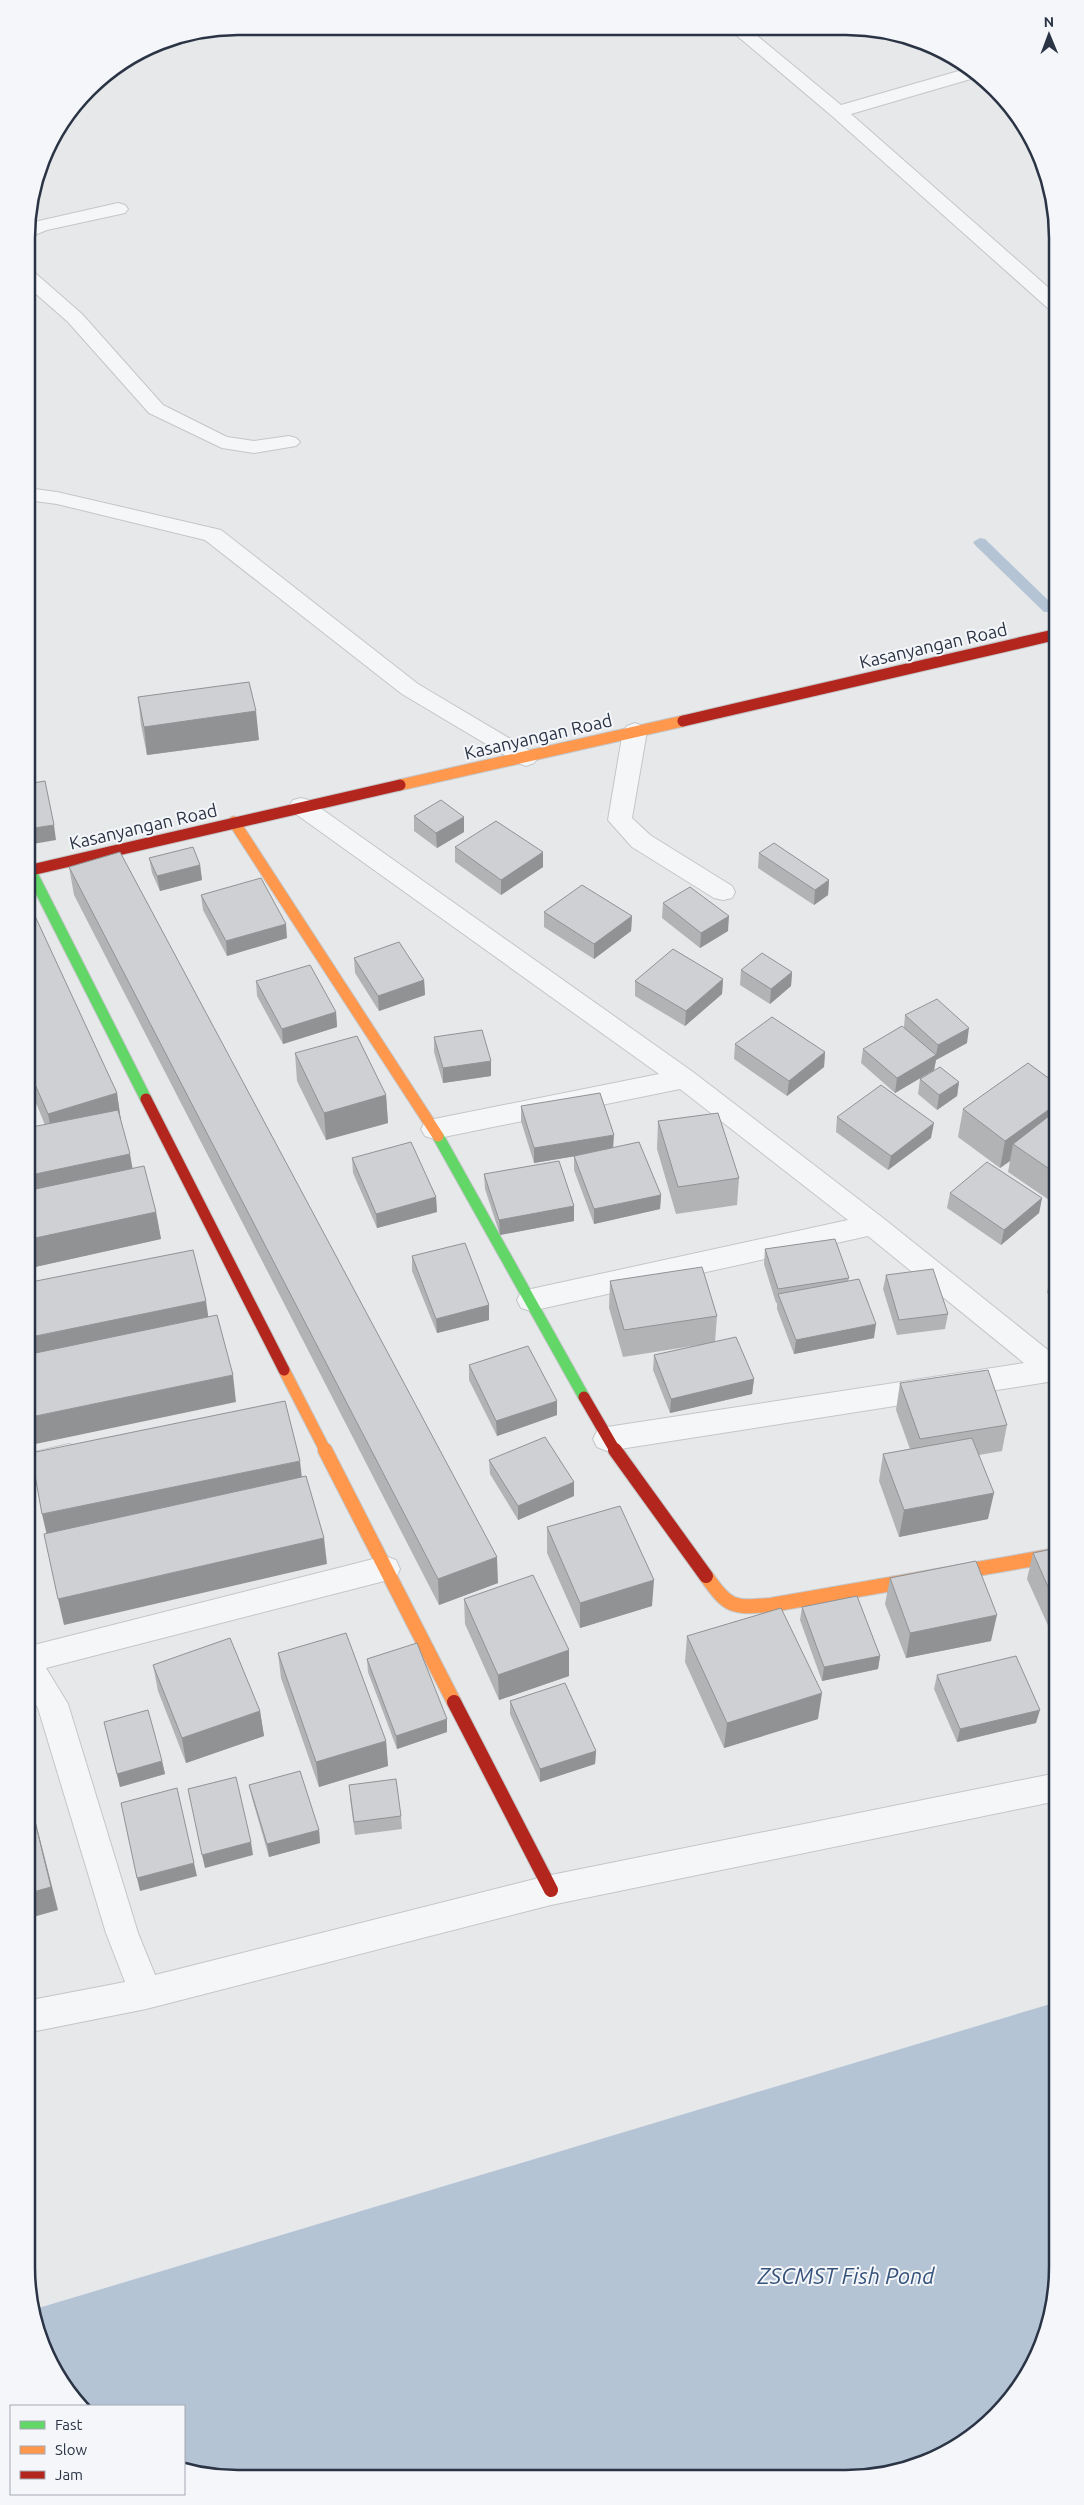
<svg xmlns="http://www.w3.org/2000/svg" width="1084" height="2505" font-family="Ubuntu,sans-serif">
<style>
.water{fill:#b4c4d5}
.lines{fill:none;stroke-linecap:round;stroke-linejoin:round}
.stream{fill:#b4c4d5;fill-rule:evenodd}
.lane-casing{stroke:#c4c6c8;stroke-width:2}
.street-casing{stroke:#c4c6c8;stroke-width:2}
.fast-casing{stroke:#c4c6c8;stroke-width:13}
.slow-far1-casing{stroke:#c4c6c8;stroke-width:13}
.slow-casing{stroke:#c4c6c8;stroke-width:16}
.jam-far1-casing{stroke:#c4c6c8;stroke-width:13}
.jam-casing{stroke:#c4c6c8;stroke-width:16}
.lane{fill:#f5f6f7;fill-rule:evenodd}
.street{fill:#f5f6f7;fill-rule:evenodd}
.fast{stroke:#63d668;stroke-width:11}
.slow-far1{stroke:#ff974d;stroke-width:11}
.slow{stroke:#ff974d;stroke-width:14}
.jam-far1{stroke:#b3261e;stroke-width:11}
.jam{stroke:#b3261e;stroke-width:14}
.wall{fill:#b1b3b5}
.shaded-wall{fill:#909294}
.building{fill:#ced0d3;stroke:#909294}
.labels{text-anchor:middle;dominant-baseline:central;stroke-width:4;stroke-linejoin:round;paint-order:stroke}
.street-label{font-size:18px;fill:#2b3445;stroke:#f4f6f9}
.near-water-label{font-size:22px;font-style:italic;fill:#34527a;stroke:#f4f6f9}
.rim{fill:none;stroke:#2b3445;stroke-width:2.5}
</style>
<rect width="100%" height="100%" fill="#e6e8ea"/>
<path class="water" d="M 1057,2002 L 1057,2281 L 1042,2348 L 1014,2396 L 963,2443 L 901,2471 L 846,2479 L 197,2475 L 184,2470 L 184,2406 L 81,2406 C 59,2382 36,2343 32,2310 Z"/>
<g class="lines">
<path class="stream" d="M 980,538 L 985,539 L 1054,606 L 1056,609 L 1054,612 L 1044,612 L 975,545 L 973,542 Z"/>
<g class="lane-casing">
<path id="lane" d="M 118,203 L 125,205 L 128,209 L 125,213 L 47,230 L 27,238 L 27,225 L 34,222 Z
M 27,270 L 34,272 L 82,314 L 163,405 L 227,437 L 254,441 L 289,436 L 296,438 L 300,442 L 296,446 L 254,453 L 222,448 L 149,413 L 68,322 L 27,286 Z
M 635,723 L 643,726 L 647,731 L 632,818 L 650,835 L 732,886 L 735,892 L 732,898 L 723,900 L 714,898 L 632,847 L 608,820 L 623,731 L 627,726 Z"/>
</g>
<g class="street-casing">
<path id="street" d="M 729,29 L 749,29 L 841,105 L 969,68 L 981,76 L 851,114 L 1058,296 L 1058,313 L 1051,311 L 832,116 Z
M 27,488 L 57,492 L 221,530 L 418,684 L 534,753 L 538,758 L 534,763 L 526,766 L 518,763 L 402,694 L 205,540 L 57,504 L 27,500 Z
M 301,798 L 309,800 L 693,1072 L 883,1218 L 1058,1358 L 1058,1385 L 1048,1382 L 607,1451 L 597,1447 L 593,1439 L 597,1431 L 607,1427 L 1024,1363 L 868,1236 L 531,1311 L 521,1308 L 517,1300 L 521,1292 L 531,1289 L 848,1220 L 680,1089 L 434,1139 L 425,1136 L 421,1129 L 425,1122 L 434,1119 L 659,1074 L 293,812 L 289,806 L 293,800 Z
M 69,1444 L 79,1448 L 84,1456 L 79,1464 L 26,1478 L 26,1454 Z
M 385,1556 L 396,1560 L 400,1569 L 396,1578 L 46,1668 L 68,1704 L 138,1933 L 155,1975 L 551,1875 L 1057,1773 L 1057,1801 L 551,1905 L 146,2009 L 26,2033 L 26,2001 L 125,1982 L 106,1933 L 38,1708 L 26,1690 L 26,1647 Z"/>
</g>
<g class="fast-casing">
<path id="fast" d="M 30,870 L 146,1099
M 438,1136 L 584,1397"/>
</g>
<g class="slow-far1-casing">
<path id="slow-far1" d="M 400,785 L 683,721
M 234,822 L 438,1136
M 284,1370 L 326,1452"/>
</g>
<g class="slow-casing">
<path id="slow" d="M 325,1450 L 454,1702
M 706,1576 C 729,1608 732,1608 771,1605 L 1057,1555"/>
</g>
<g class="jam-far1-casing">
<path id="jam-far1" d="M 683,721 L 1058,634
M 27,871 L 400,785
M 146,1099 L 284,1370
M 584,1397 L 616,1452"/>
</g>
<g class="jam-casing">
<path id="jam" d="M 615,1450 L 706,1576
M 454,1702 L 551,1890"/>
</g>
<use href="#lane" class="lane"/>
<use href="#street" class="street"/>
<use href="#fast" class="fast"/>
<use href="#slow-far1" class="slow-far1"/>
<use href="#slow" class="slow"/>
<use href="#jam-far1" class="jam-far1"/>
<use href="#jam" class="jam"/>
</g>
<path class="wall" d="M 138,697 L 259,740 L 147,755 L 141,725 Z
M 414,816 L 464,832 L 437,848 L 414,831 Z
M 455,847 L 543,867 L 501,895 L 455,862 Z
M 759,853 L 829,880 L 828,895 L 814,905 L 758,868 Z
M 149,858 L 200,865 L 202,880 L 160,891 L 152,873 Z
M 69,867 L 498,1583 L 439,1605 L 74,895 Z
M 201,895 L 287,938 L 227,956 L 203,910 Z
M 663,903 L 728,931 L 700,948 L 662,918 Z
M 27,904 L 117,1093 L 121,1121 L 132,1169 L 156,1212 L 161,1239 L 26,1269 L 27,1128 L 45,1125 L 27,1081 Z
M 544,912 L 632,916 L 631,931 L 594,959 L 544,927 Z
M 354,958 L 424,980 L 425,995 L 379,1011 L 355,973 Z
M 741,970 L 792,972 L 791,986 L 770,1004 L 740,985 Z
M 723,979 L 722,994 L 685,1026 L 635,996 L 635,981 Z
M 256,981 L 336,1012 L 337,1027 L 283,1044 L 257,996 Z
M 905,1015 L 967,1043 L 936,1060 L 934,1070 L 895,1093 L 861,1063 L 863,1049 L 904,1027 Z
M 434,1037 L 491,1076 L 443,1083 L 434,1052 Z
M 735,1044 L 825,1052 L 824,1067 L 787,1096 L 734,1059 Z
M 295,1053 L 386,1095 L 388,1123 L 326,1140 L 297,1081 Z
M 920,1079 L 959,1082 L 957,1096 L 937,1110 L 918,1094 Z
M 1058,1085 L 1058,1206 L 1008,1172 L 1010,1161 L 1000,1168 L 958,1137 L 963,1109 Z
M 521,1106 L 613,1148 L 661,1195 L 660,1209 L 594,1224 L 574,1170 L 574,1156 L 534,1163 L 521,1121 Z
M 837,1117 L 931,1138 L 888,1170 L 836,1132 Z
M 658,1121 L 739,1178 L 737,1205 L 676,1214 L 657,1149 Z
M 352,1158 L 436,1197 L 437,1212 L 377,1228 L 353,1173 Z
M 484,1174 L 574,1206 L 574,1221 L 500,1235 L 485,1189 Z
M 950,1193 L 1042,1198 L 1039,1213 L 1001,1245 L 947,1208 Z
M 765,1249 L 849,1278 L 848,1281 L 874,1338 L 794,1354 L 777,1309 L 777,1303 L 776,1303 L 764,1264 Z
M 412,1256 L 489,1320 L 437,1333 L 412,1271 Z
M 1058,1260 L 1058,1299 L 1047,1293 L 1052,1265 Z
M 886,1275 L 948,1314 L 945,1329 L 897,1335 L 883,1289 Z
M 610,1281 L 717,1316 L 715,1342 L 754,1379 L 752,1394 L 670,1413 L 653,1370 L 654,1355 L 699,1345 L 623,1357 L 609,1308 Z
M 469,1365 L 557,1415 L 497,1436 L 469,1380 Z
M 900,1383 L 1007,1425 L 1002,1451 L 979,1455 L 988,1519 L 899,1537 L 879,1481 L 883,1454 L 910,1449 L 896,1410 Z
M 489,1460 L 574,1496 L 518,1520 L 490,1474 Z
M 547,1527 L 652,1606 L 580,1628 L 547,1553 Z
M 1057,1548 L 1057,1631 L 1051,1632 L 1027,1579 L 1033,1553 Z
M 890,1578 L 991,1641 L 906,1658 L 885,1604 Z
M 464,1599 L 569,1650 L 569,1676 L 499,1700 L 465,1624 Z
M 802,1607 L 880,1656 L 878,1669 L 822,1681 L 800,1620 Z
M 687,1636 L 818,1719 L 724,1748 L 685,1662 Z
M 278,1653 L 386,1741 L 388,1766 L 319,1787 L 281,1678 Z
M 367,1659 L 447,1732 L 397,1749 L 368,1672 Z
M 153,1665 L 260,1711 L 264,1736 L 186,1763 L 158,1691 Z
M 937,1675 L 1036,1723 L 957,1742 L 934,1689 Z
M 510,1701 L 596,1751 L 595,1764 L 540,1782 L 510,1714 Z
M 104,1722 L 162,1761 L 165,1774 L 120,1787 Z
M 249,1785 L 319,1830 L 320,1843 L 269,1857 L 252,1798 Z
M 350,1798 L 401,1816 L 402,1829 L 355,1835 Z"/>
<path class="shaded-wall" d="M 256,711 L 259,740 L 147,755 L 144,727 Z
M 464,817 L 464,832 L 437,848 L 436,833 Z
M 54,825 L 56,840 L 27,845 L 27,829 Z
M 543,852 L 543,867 L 501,895 L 501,880 Z
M 200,865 L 202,880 L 160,891 L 157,876 Z
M 829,880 L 828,895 L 814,905 L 815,890 Z
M 632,916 L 631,931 L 594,959 L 594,944 Z
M 729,916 L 728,931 L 700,948 L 701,933 Z
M 286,924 L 287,938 L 227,956 L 226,941 Z
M 792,972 L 791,986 L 770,1004 L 771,989 Z
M 723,979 L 722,994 L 685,1026 L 686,1011 Z
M 424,980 L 425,995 L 379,1011 L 378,996 Z
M 336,1012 L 337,1027 L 283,1044 L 282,1029 Z
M 969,1028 L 967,1043 L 936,1060 L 934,1070 L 895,1093 L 897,1078 L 936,1055 L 938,1045 Z
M 825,1052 L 824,1067 L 787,1096 L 789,1081 Z
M 491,1061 L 491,1076 L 443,1083 L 443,1068 Z
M 959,1082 L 957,1096 L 937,1110 L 939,1095 Z
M 117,1093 L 121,1121 L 53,1142 L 48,1114 Z
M 386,1095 L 388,1123 L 326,1140 L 324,1113 Z
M 1058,1103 L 1058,1127 L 1013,1144 L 1010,1161 L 1000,1168 L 1005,1141 Z
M 934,1123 L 931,1138 L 888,1170 L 891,1156 Z
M 614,1135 L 613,1150 L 534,1163 L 534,1148 Z
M 130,1154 L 135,1182 L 26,1204 L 26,1176 Z
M 661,1195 L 660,1209 L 594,1224 L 594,1209 Z
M 436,1197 L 437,1212 L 377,1228 L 376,1214 Z
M 1042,1198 L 1039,1213 L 1001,1245 L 1004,1230 Z
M 574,1206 L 574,1221 L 500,1235 L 499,1220 Z
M 156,1212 L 161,1239 L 26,1269 L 26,1240 Z
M 206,1301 L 210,1328 L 26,1366 L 26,1338 Z
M 489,1305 L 489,1320 L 437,1333 L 436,1319 Z
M 876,1324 L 874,1338 L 794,1354 L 796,1340 Z
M 233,1375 L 236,1402 L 26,1446 L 26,1418 Z
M 754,1379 L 752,1394 L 670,1413 L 671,1399 Z
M 557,1401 L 557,1415 L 497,1436 L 496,1421 Z
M 300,1461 L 303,1487 L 48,1540 L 42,1514 Z
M 574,1482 L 574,1496 L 518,1520 L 518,1506 Z
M 994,1493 L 988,1519 L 899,1537 L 904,1510 Z
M 324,1538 L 327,1564 L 64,1625 L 58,1599 Z
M 497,1557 L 498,1583 L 439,1605 L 438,1579 Z
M 654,1580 L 652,1606 L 580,1628 L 580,1603 Z
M 1057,1607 L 1057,1631 L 1051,1632 Z
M 997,1615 L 991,1641 L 906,1658 L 910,1633 Z
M 569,1650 L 569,1676 L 499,1700 L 498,1675 Z
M 880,1656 L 878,1669 L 822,1681 L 824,1667 Z
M 822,1693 L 818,1719 L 724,1748 L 727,1723 Z
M 1040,1710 L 1036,1723 L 957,1742 L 960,1729 Z
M 260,1711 L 264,1736 L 186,1763 L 182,1738 Z
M 447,1719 L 447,1732 L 397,1749 L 396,1736 Z
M 386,1741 L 388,1766 L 319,1787 L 316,1762 Z
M 596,1751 L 595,1764 L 540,1782 L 540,1769 Z
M 162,1761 L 165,1774 L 120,1787 L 117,1774 Z
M 26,1784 L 58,1910 L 26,1919 Z
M 319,1830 L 320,1843 L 269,1857 L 267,1844 Z
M 251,1842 L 253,1855 L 205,1868 L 202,1855 Z
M 194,1863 L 197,1876 L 140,1891 L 137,1878 Z"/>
<path class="building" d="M 249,682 L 256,711 L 144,727 L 138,697 Z
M 45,781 L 54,825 L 27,829 L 27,784 Z
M 441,800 L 464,817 L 436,833 L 414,816 Z
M 496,821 L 543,852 L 501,880 L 455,847 Z
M 774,843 L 829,880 L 815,890 L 759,853 Z
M 193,847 L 200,865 L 157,876 L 149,858 Z
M 120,852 L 497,1557 L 438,1579 L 69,867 Z
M 261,878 L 286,924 L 226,941 L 201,895 Z
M 582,885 L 632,916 L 594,944 L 544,912 Z
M 690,887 L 729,916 L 701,933 L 663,903 Z
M 29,903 L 117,1093 L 48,1114 L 27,1066 L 27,904 Z
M 399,942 L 424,980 L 378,996 L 354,958 Z
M 673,949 L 723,979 L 686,1011 L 635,981 Z
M 762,953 L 792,972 L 771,989 L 741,970 Z
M 310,965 L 336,1012 L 282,1029 L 256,981 Z
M 937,999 L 969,1028 L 938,1045 L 905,1015 Z
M 772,1017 L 825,1052 L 789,1081 L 735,1044 Z
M 902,1026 L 936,1055 L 897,1078 L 863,1049 Z
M 482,1030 L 491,1061 L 443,1068 L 434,1037 Z
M 357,1036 L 386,1095 L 324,1113 L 295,1053 Z
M 1028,1063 L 1058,1085 L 1058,1103 L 1005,1141 L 963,1109 Z
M 940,1067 L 959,1082 L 939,1095 L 920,1079 Z
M 881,1085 L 934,1123 L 891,1156 L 837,1117 Z
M 600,1093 L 614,1135 L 534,1148 L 521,1106 Z
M 1058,1109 L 1058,1175 L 1013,1144 Z
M 118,1110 L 130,1154 L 26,1176 L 27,1128 Z
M 718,1113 L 739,1178 L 678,1187 L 658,1121 Z
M 411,1142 L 436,1197 L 376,1214 L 352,1158 Z
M 639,1142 L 661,1195 L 594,1209 L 574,1156 Z
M 559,1161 L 574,1206 L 499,1220 L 484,1174 Z
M 987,1162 L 1042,1198 L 1004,1230 L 950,1193 Z
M 144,1166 L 156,1212 L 26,1240 L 26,1191 Z
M 835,1239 L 849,1278 L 778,1289 L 765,1249 Z
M 465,1243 L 489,1305 L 436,1319 L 412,1256 Z
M 193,1250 L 206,1301 L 26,1338 L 26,1283 Z
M 1058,1260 L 1058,1269 L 1052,1265 Z
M 702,1267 L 717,1316 L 624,1330 L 610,1281 Z
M 933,1269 L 948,1314 L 899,1320 L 886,1275 Z
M 859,1279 L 876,1324 L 796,1340 L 778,1294 Z
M 217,1315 L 233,1375 L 26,1418 L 26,1355 Z
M 736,1337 L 754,1379 L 671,1399 L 654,1355 Z
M 528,1346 L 557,1401 L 496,1421 L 469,1365 Z
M 988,1370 L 1007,1425 L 920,1439 L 900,1383 Z
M 285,1401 L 300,1461 L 42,1514 L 31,1453 Z
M 545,1437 L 574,1482 L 518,1506 L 489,1460 Z
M 972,1438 L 994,1493 L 904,1510 L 883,1454 Z
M 306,1476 L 324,1538 L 58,1599 L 44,1534 Z
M 620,1506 L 654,1580 L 580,1603 L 547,1527 Z
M 1057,1548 L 1057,1607 L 1033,1553 Z
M 976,1561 L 997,1615 L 910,1633 L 890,1578 Z
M 533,1575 L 569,1650 L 498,1675 L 464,1599 Z
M 857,1596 L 880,1656 L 824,1667 L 802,1607 Z
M 781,1608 L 822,1693 L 727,1723 L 687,1636 Z
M 346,1633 L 386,1741 L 316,1762 L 278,1653 Z
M 230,1638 L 260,1711 L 182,1738 L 153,1665 Z
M 417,1643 L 447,1719 L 396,1736 L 367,1659 Z
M 1016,1656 L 1040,1710 L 960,1729 L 937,1675 Z
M 565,1683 L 596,1751 L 540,1769 L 510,1701 Z
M 148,1710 L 162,1761 L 117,1774 L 104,1722 Z
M 300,1771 L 319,1830 L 267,1844 L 249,1785 Z
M 236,1777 L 251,1842 L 202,1855 L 188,1789 Z
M 396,1779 L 401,1816 L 354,1822 L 349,1785 Z
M 26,1785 L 51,1887 L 26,1894 Z
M 177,1788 L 194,1863 L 137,1878 L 121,1803 Z"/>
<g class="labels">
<g class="street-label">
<text transform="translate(933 645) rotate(-13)">Kasanyangan Road</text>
<text transform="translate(538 736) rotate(-13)">Kasanyangan Road</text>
<text transform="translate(143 826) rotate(-13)">Kasanyangan Road</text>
</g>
<g class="near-water-label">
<text x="846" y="2275">ZSCMST Fish Pond</text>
</g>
</g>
<path d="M0 0H1084V2505H0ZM238 35H846A203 203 0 0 1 1049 238V2267A203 203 0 0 1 846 2470H238A203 203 0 0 1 35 2267V238A203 203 0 0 1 238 35Z" fill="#f4f6f9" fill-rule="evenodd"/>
<path class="rim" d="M238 35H846A203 203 0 0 1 1049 238V2267A203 203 0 0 1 846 2470H238A203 203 0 0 1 35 2267V238A203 203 0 0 1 238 35Z"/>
<rect x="10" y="2405" width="175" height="90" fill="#f4f6f9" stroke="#a4a8b1"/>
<rect x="20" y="2421" width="25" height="8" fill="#63d668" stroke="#a4a8b1"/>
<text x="55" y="2430" font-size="15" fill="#2b3445">Fast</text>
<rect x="20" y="2446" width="25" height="8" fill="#ff974d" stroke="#a4a8b1"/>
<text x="55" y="2455" font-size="15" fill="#2b3445">Slow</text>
<rect x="20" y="2471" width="25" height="8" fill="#b3261e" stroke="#a4a8b1"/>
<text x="55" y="2480" font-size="15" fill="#2b3445">Jam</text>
<g transform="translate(1049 35) rotate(359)" stroke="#f4f6f9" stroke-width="4" paint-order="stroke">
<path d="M0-4L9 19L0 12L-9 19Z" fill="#2b3445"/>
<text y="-8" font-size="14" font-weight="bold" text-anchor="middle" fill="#2b3445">N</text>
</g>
</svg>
